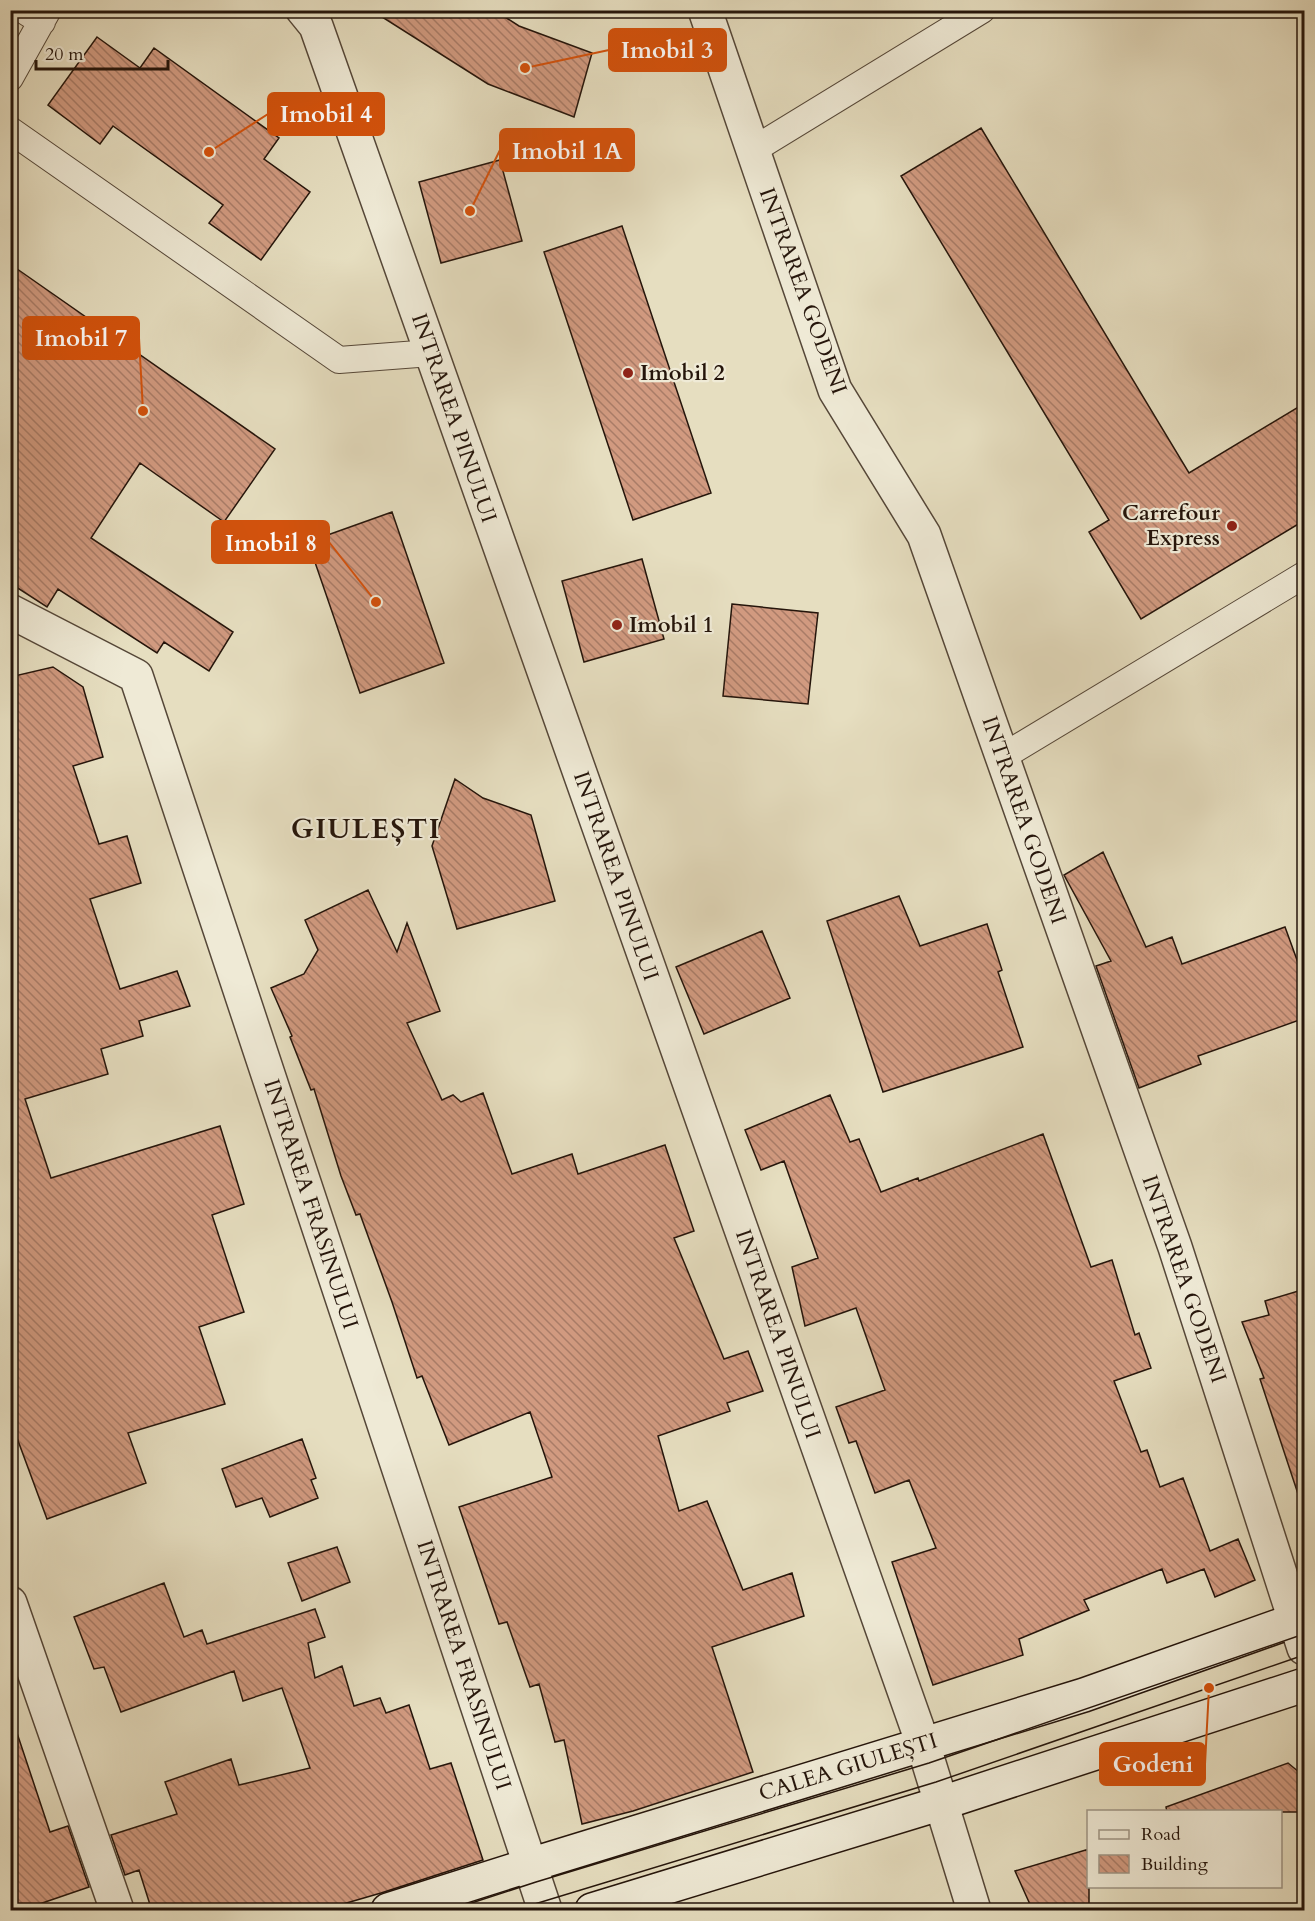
<svg xmlns="http://www.w3.org/2000/svg" width="1315" height="1921" font-family="Cardo,serif">
<style>
.building{fill:url(#building-back-hatch);stroke:#25150b;stroke-width:1.5}
.lines{fill:none;stroke-linecap:round;stroke-linejoin:round}
.service-casing{stroke:#554738;stroke-width:28}
.minor-casing{stroke:#554738;stroke-width:36}
.secondary-casing{stroke:#25150b;stroke-width:36}
.service{stroke:#efead6;stroke-width:26}
.minor{stroke:#efead6;stroke-width:33}
.secondary{stroke:#efead6;stroke-width:33}
.tram{stroke:#25150b;stroke-width:1.5}
.poi-dot{fill:#8f2418;stroke:#efead6;stroke-width:2}
.labels{text-anchor:middle;dominant-baseline:central;stroke-width:4.5;stroke-linejoin:round;paint-order:stroke}
.street-label{font-size:22px;fill:#25150b;stroke:#efead6}
.poi-label{font-size:22px;font-weight:bold;fill:#25150b;stroke:#efead6;text-anchor:start}
.district-label{font-size:28px;font-weight:bold;letter-spacing:1.5px;fill:#25150b;stroke:#efead6}
.leader{fill:none;stroke:#d4520c;stroke-width:2}
.callout-dot{fill:#d4520c;stroke:#efead6;stroke-width:2}
.callout{fill:#d4520c;stroke:#d4520c;stroke-width:2}
.callout-label{font-size:24px;text-anchor:middle;font-weight:bold;fill:#fff}
</style>
<defs>
<pattern id="building-back-hatch" width="6" height="6" patternUnits="userSpaceOnUse" patternTransform="scale(1.5)"><rect width="6" height="6" fill="#d19a80"/><path d="M-1 5l2 2M0 0l6 6M5-1l2 2" fill="none" stroke="#a97c67"/></pattern>
</defs>
<rect width="100%" height="100%" fill="#e6dec0"/>
<filter id="stains"><feTurbulence type="fractalNoise" baseFrequency=".00333" numOctaves="4"/><feColorMatrix values="0 0 0 0 .2 0 0 0 0 .09 0 0 0 0 .02 0 0 0 .5 -.17"/></filter>
<radialGradient id="worn" r=".72"><stop offset=".6" stop-color="#630" stop-opacity="0"/><stop offset="1" stop-color="#630" stop-opacity=".3"/></radialGradient>
<path class="building" d="M 371,10 L 494,10 L 519,26 L 592,53 L 574,117 L 488,84 Z
M 97,37 L 140,68 L 154,48 L 279,138 L 264,159 L 310,192 L 261,260 L 209,223 L 223,205 L 113,126 L 100,144 L 48,105 Z
M 981,128 L 1189,473 L 1305,403 L 1305,520 L 1141,619 L 1089,532 L 1109,520 L 901,176 Z
M 500,160 L 522,241 L 441,263 L 419,182 Z
M 622,226 L 711,493 L 633,520 L 544,252 Z
M 10,264 L 275,449 L 224,522 L 140,463 L 91,538 L 233,632 L 209,671 L 164,642 L 157,653 L 58,589 L 47,607 L 10,583 Z
M 392,512 L 444,663 L 360,693 L 308,542 Z
M 642,559 L 664,639 L 584,662 L 562,581 Z
M 732,604 L 818,613 L 808,704 L 723,696 Z
M 53,667 L 83,687 L 103,757 L 73,766 L 99,844 L 127,836 L 141,883 L 90,899 L 120,989 L 177,971 L 190,1006 L 139,1021 L 143,1036 L 101,1049 L 108,1074 L 25,1099 L 51,1178 L 220,1126 L 244,1204 L 212,1215 L 244,1312 L 199,1327 L 225,1404 L 128,1433 L 146,1483 L 47,1519 L 10,1419 L 10,677 Z
M 455,779 L 483,798 L 531,815 L 555,901 L 457,929 L 432,846 Z
M 1103,852 L 1146,947 L 1172,937 L 1182,964 L 1285,927 L 1305,982 L 1305,1018 L 1198,1056 L 1201,1064 L 1139,1088 L 1096,966 L 1111,961 L 1064,875 Z
M 368,890 L 397,952 L 407,923 L 440,1011 L 407,1023 L 442,1100 L 453,1095 L 461,1102 L 483,1093 L 512,1174 L 572,1154 L 578,1174 L 665,1145 L 694,1231 L 674,1238 L 724,1359 L 748,1351 L 763,1391 L 727,1403 L 730,1411 L 658,1436 L 679,1511 L 707,1501 L 743,1590 L 792,1573 L 804,1616 L 712,1647 L 753,1772 L 633,1811 L 582,1824 L 564,1740 L 555,1742 L 539,1684 L 530,1687 L 507,1622 L 499,1624 L 459,1507 L 552,1477 L 530,1412 L 449,1445 L 422,1376 L 417,1378 L 392,1302 L 360,1214 L 356,1215 L 341,1176 L 314,1089 L 311,1090 L 290,1037 L 292,1036 L 271,988 L 304,974 L 318,950 L 305,920 Z
M 899,896 L 920,946 L 987,924 L 1002,970 L 998,972 L 1023,1047 L 883,1092 L 827,921 Z
M 762,931 L 790,998 L 704,1034 L 676,967 Z
M 830,1095 L 850,1142 L 859,1139 L 881,1192 L 918,1178 L 919,1181 L 1043,1134 L 1091,1267 L 1112,1260 L 1135,1335 L 1139,1333 L 1151,1368 L 1114,1381 L 1141,1452 L 1147,1450 L 1160,1487 L 1183,1478 L 1210,1551 L 1238,1539 L 1255,1580 L 1215,1597 L 1204,1569 L 1167,1583 L 1162,1569 L 1084,1600 L 1089,1610 L 1019,1639 L 1023,1655 L 933,1685 L 892,1562 L 936,1548 L 909,1480 L 875,1493 L 856,1441 L 849,1443 L 836,1407 L 885,1390 L 856,1308 L 805,1326 L 792,1267 L 818,1258 L 784,1161 L 761,1170 L 745,1130 Z
M 1305,1289 L 1305,1493 L 1298,1494 L 1260,1379 L 1264,1378 L 1242,1322 L 1269,1315 L 1265,1301 Z
M 302,1439 L 316,1478 L 311,1480 L 318,1498 L 270,1517 L 262,1498 L 236,1507 L 222,1469 Z
M 337,1547 L 350,1582 L 302,1601 L 288,1563 Z
M 164,1583 L 184,1637 L 202,1630 L 207,1644 L 315,1609 L 325,1637 L 308,1643 L 315,1678 L 342,1666 L 354,1706 L 380,1698 L 386,1713 L 409,1705 L 430,1769 L 451,1763 L 483,1860 L 381,1893 L 319,1911 L 152,1911 L 139,1870 L 125,1875 L 111,1835 L 177,1814 L 165,1782 L 231,1759 L 239,1785 L 310,1768 L 282,1688 L 243,1701 L 234,1671 L 121,1712 L 104,1667 L 94,1669 L 74,1617 Z
M 17,1733 L 50,1832 L 68,1826 L 89,1887 L 19,1911 L 10,1911 L 10,1734 Z
M 1288,1763 L 1305,1777 L 1305,1812 L 1167,1812 L 1166,1807 Z
M 1089,1849 L 1089,1911 L 1033,1911 L 1015,1871 Z"/>
<g class="lines">
<g class="service-casing">
<path id="service" d="M 23,10 L 42,22
M 10,78 L 48,10
M 10,130 L 339,360 L 431,353
M 753,150 L 982,10
M 1002,757 L 1304,575"/>
</g>
<g class="minor-casing">
<path id="minor" d="M 303,10 L 316,26 L 923,1744 L 974,1910
M 705,10 L 835,390 L 924,535 L 1175,1247 L 1304,1648
M 10,611 L 136,676 L 545,1910
M 10,1603 L 117,1910"/>
</g>
<g class="secondary-casing">
<path id="secondary" d="M 388,1910 L 530,1865 L 1084,1695 L 1304,1617
M 592,1910 L 942,1803 L 1304,1685"/>
</g>
<use href="#service" class="service"/>
<use href="#minor" class="minor"/>
<use href="#secondary" class="secondary"/>
<path class="tram" d="M 450,1910 L 536,1882 L 929,1763 L 1304,1634
M 515,1910 L 936,1782 L 1304,1655"/>
</g>
<g class="poi-dot">
<circle cx="628" cy="373" r="6"/>
<circle cx="1232" cy="526" r="6"/>
<circle cx="617" cy="625" r="6"/>
</g>
<g class="labels">
<g class="street-label">
<text transform="translate(803 291) rotate(70)">INTRAREA GODENI</text>
<text transform="translate(454 418) rotate(71)">INTRAREA PINULUI</text>
<text transform="translate(1024 820) rotate(71)">INTRAREA GODENI</text>
<text transform="translate(616 876) rotate(71)">INTRAREA PINULUI</text>
<text transform="translate(311 1204) rotate(72)">INTRAREA FRASINULUI</text>
<text transform="translate(1184 1279) rotate(71)">INTRAREA GODENI</text>
<text transform="translate(778 1334) rotate(71)">INTRAREA PINULUI</text>
<text transform="translate(464 1665) rotate(72)">INTRAREA FRASINULUI</text>
<text transform="translate(848 1767) rotate(-17)">CALEA GIULEȘTI</text>
</g>
<g class="poi-label">
<text x="640" y="373">Imobil 2</text>
<text x="1220" y="513" text-anchor="end">Carrefour<tspan x="1220" dy="25">Express</tspan></text>
<text x="629" y="625">Imobil 1</text>
</g>
<g class="district-label">
<text x="366" y="829">GIULEȘTI</text>
</g>
</g>
<path class="leader" d="M525 68L609 50M209 152L268 114M470 211L500 150M143 411L139 338M376 602L329 542M1209 1688L1205 1764"/>
<g class="callout-dot">
<circle cx="525" cy="68" r="6"/>
<circle cx="209" cy="152" r="6"/>
<circle cx="470" cy="211" r="6"/>
<circle cx="143" cy="411" r="6"/>
<circle cx="376" cy="602" r="6"/>
<circle cx="1209" cy="1688" r="6"/>
</g>
<g class="callout">
<rect x="609" y="29" width="117" height="42" rx="6"/>
<rect x="268" y="93" width="116" height="42" rx="6"/>
<rect x="500" y="129" width="134" height="42" rx="6"/>
<rect x="23" y="317" width="116" height="42" rx="6"/>
<rect x="212" y="521" width="117" height="42" rx="6"/>
<rect x="1100" y="1743" width="105" height="42" rx="6"/>
</g>
<g class="callout-label">
<text x="667" y="58">Imobil 3</text>
<text x="326" y="122">Imobil 4</text>
<text x="567" y="159">Imobil 1A</text>
<text x="81" y="346">Imobil 7</text>
<text x="271" y="551">Imobil 8</text>
<text x="1153" y="1772">Godeni</text>
</g>
<rect width="1315" height="1921" fill="none" stroke="#e6dec0" stroke-width="36"/>
<rect x="12" y="12" width="1291" height="1897" fill="none" stroke="#25150b" stroke-width="3"/>
<rect x="18" y="18" width="1279" height="1885" fill="none" stroke="#25150b" stroke-width="1.5"/>
<rect x="1087" y="1810" width="195" height="78" fill="#efead6" stroke="#9e9585" stroke-width="1.5"/>
<rect x="1099" y="1830" width="30" height="9" fill="#efead6" stroke="#9e9585" stroke-width="1.5"/>
<text x="1141" y="1840" font-size="18" fill="#25150b">Road</text>
<rect x="1099" y="1855" width="30" height="18" fill="url(#building-back-hatch)" stroke="#9e9585" stroke-width="1.5"/>
<text x="1141" y="1870" font-size="18" fill="#25150b">Building</text>
<path d="M36 60v9h132v-9" fill="none" stroke="#25150b" stroke-width="3"/>
<text x="45" y="60" font-size="18" fill="#25150b" stroke="#efead6" stroke-width="4.5" paint-order="stroke">20 m</text>
<rect width="100%" height="100%" filter="url(#stains)"/>
<rect width="100%" height="100%" fill="url(#worn)"/>
</svg>
